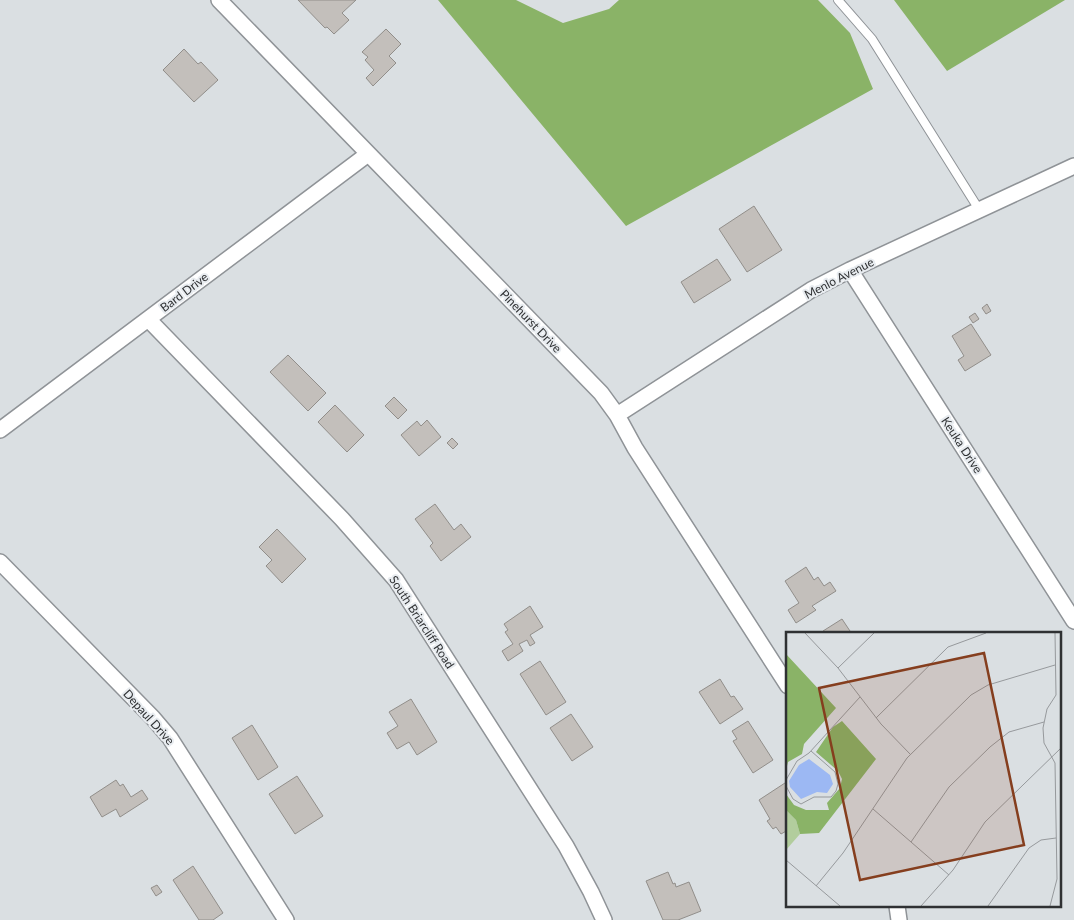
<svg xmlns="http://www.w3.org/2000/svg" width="1074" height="920" font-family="Lato,sans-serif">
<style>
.forest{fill:#8ab367}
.building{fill:#c3bfbb;stroke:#918e8a}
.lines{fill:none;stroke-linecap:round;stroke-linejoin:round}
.service-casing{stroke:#8f9397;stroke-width:10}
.minor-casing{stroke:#8f9397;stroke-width:18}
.service{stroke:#fff;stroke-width:8}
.minor{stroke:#fff;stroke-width:15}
.labels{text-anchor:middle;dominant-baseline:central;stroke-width:4;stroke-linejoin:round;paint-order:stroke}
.street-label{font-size:12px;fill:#2f3133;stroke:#e8ecf0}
.inset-road{fill:none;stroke:#96999c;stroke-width:1}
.view{fill:#853e1e;fill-opacity:0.15;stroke:#853e1e;stroke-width:2.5}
.inset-edge{fill:none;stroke:#2f3133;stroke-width:2.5}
</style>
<rect width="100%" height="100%" fill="#dadfe2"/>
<path class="forest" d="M 438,0 L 516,0 L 563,23 L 609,9 L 619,0 L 818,0 L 850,33 L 873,89 L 626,226 Z
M 894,0 L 1065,0 L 947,71 Z"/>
<path class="building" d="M 298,0 L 356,0 L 342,13 L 349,20 L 334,34 L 327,27 L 325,28 Z
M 386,29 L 401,44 L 389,56 L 396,63 L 373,86 L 366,78 L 374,70 L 365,60 L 368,57 L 362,52 Z
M 184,49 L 198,64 L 201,62 L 218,80 L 194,102 L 163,70 Z
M 754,206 L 782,250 L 747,272 L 719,229 Z
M 717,259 L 731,280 L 694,303 L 681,282 Z
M 987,304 L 991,311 L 986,314 L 982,308 Z
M 975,313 L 979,319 L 973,323 L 969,317 Z
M 971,324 L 991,355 L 965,371 L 958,360 L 964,356 L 952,336 Z
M 288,355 L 326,393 L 308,411 L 270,372 Z
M 394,397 L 407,410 L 398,419 L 385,406 Z
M 335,405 L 364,435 L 347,452 L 318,422 Z
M 427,420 L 441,437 L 419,456 L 401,435 L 417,421 L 421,426 Z
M 452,438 L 458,444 L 453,449 L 447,443 Z
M 435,504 L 454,530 L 461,524 L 471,537 L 441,561 L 430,546 L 433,543 L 415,519 Z
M 277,529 L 306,559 L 282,583 L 266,566 L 272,560 L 259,547 Z
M 806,567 L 814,580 L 818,577 L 824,586 L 830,582 L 836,591 L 812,606 L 816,610 L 796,623 L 788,610 L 799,603 L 785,581 Z
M 530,606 L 543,627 L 530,635 L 535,643 L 530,646 L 527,640 L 519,644 L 523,651 L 508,661 L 502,651 L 513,644 L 505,632 L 508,630 L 504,624 Z
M 842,619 L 852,634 L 825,634 L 823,631 Z
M 540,661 L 566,702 L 546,715 L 520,674 Z
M 720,679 L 731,697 L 734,696 L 743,709 L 720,724 L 699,692 Z
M 411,699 L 437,742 L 417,755 L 409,742 L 397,749 L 387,733 L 398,726 L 389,712 Z
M 571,714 L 593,747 L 572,761 L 550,728 Z
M 748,721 L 773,760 L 753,773 L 733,741 L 737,739 L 732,731 Z
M 252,725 L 278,767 L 258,780 L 232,738 Z
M 297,776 L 323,816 L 295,834 L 269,794 Z
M 116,780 L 120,786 L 123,784 L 131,797 L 142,790 L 148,799 L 120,817 L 116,809 L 102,817 L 90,797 Z
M 788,781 L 788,830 L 781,834 L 776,827 L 773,829 L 767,821 L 770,819 L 759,800 Z
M 193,866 L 223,913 L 213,920 L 199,920 L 173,880 Z
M 668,872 L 673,884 L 675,883 L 676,887 L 689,882 L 701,911 L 678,920 L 663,920 L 646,881 Z
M 157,885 L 162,892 L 156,896 L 151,888 Z"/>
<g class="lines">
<g class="service-casing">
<path id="service" d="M 838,0 L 872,39 L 980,211"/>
</g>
<g class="minor-casing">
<path id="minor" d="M 219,0 L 601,393 L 617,415 L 635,448 L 788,686
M 850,270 L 1074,621
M 148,319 L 342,519 L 396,580 L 566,846 L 591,892 L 604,920
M 617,415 L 811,290 L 850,270 L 1074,166
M 0,430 L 368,154
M 0,562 L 153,718 L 170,738 L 286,920
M 897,906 L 899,920"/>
</g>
<use href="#service" class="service"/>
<use href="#minor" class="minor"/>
</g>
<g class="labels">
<g class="street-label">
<text transform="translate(839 278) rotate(-27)">Menlo Avenue</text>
<text transform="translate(184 292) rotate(-37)">Bard Drive</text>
<text transform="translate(531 321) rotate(46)">Pinehurst Drive</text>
<text transform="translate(962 445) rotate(57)">Keuka Drive</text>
<text transform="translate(422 622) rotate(57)">South Briarcliff Road</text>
<text transform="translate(149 717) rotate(48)">Depaul Drive</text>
</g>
</g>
<g transform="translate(786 632)">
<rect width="275" height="275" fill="#dadfe2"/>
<path d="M 0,178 L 10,188 L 14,202 L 0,218 Z" fill="#b2cd9d"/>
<path d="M 0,22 L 50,76 L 18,112 L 16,122 L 2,130 L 0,138 ZM 56,89 L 90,127 L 33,201 L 14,202 L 10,188 L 0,178 L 0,162 L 8,173 L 20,178 L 43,178 L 41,171 L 54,156 L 56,147 L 52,139 L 30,120 L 47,95 Z" fill="#8ab367"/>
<path d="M 23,127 L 44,143 L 47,152 L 41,161 L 31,160 L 15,167 L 4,155 L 3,149 L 13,133 Z" fill="#9cb8f3"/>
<path class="inset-road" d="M 19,1 L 52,36 L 95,92 L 124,122M 52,36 L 88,1M 90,86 L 162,15 L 200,1M 0,148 L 11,129 L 23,121 L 74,65M 0,154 L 7,167 L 15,172 L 28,165 L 45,165 L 50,159 L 52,152 L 49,140 L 25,119M 87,177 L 163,243M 125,210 L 163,155 L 204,115 L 223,100 L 258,90M 0,228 L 54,274M 30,254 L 57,221 L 121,126 L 185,63 L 202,53 L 269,33M 135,274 L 167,238 L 199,190 L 275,116M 202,274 L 243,216 L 255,208 L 270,206M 264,274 L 271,247 L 269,131 L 258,111 L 257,96 L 261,77 L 270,63 L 269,1"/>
<path class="view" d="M 198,21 L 238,213 L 74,248 L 33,56 Z"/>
<rect width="275" height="275" class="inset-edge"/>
</g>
</svg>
